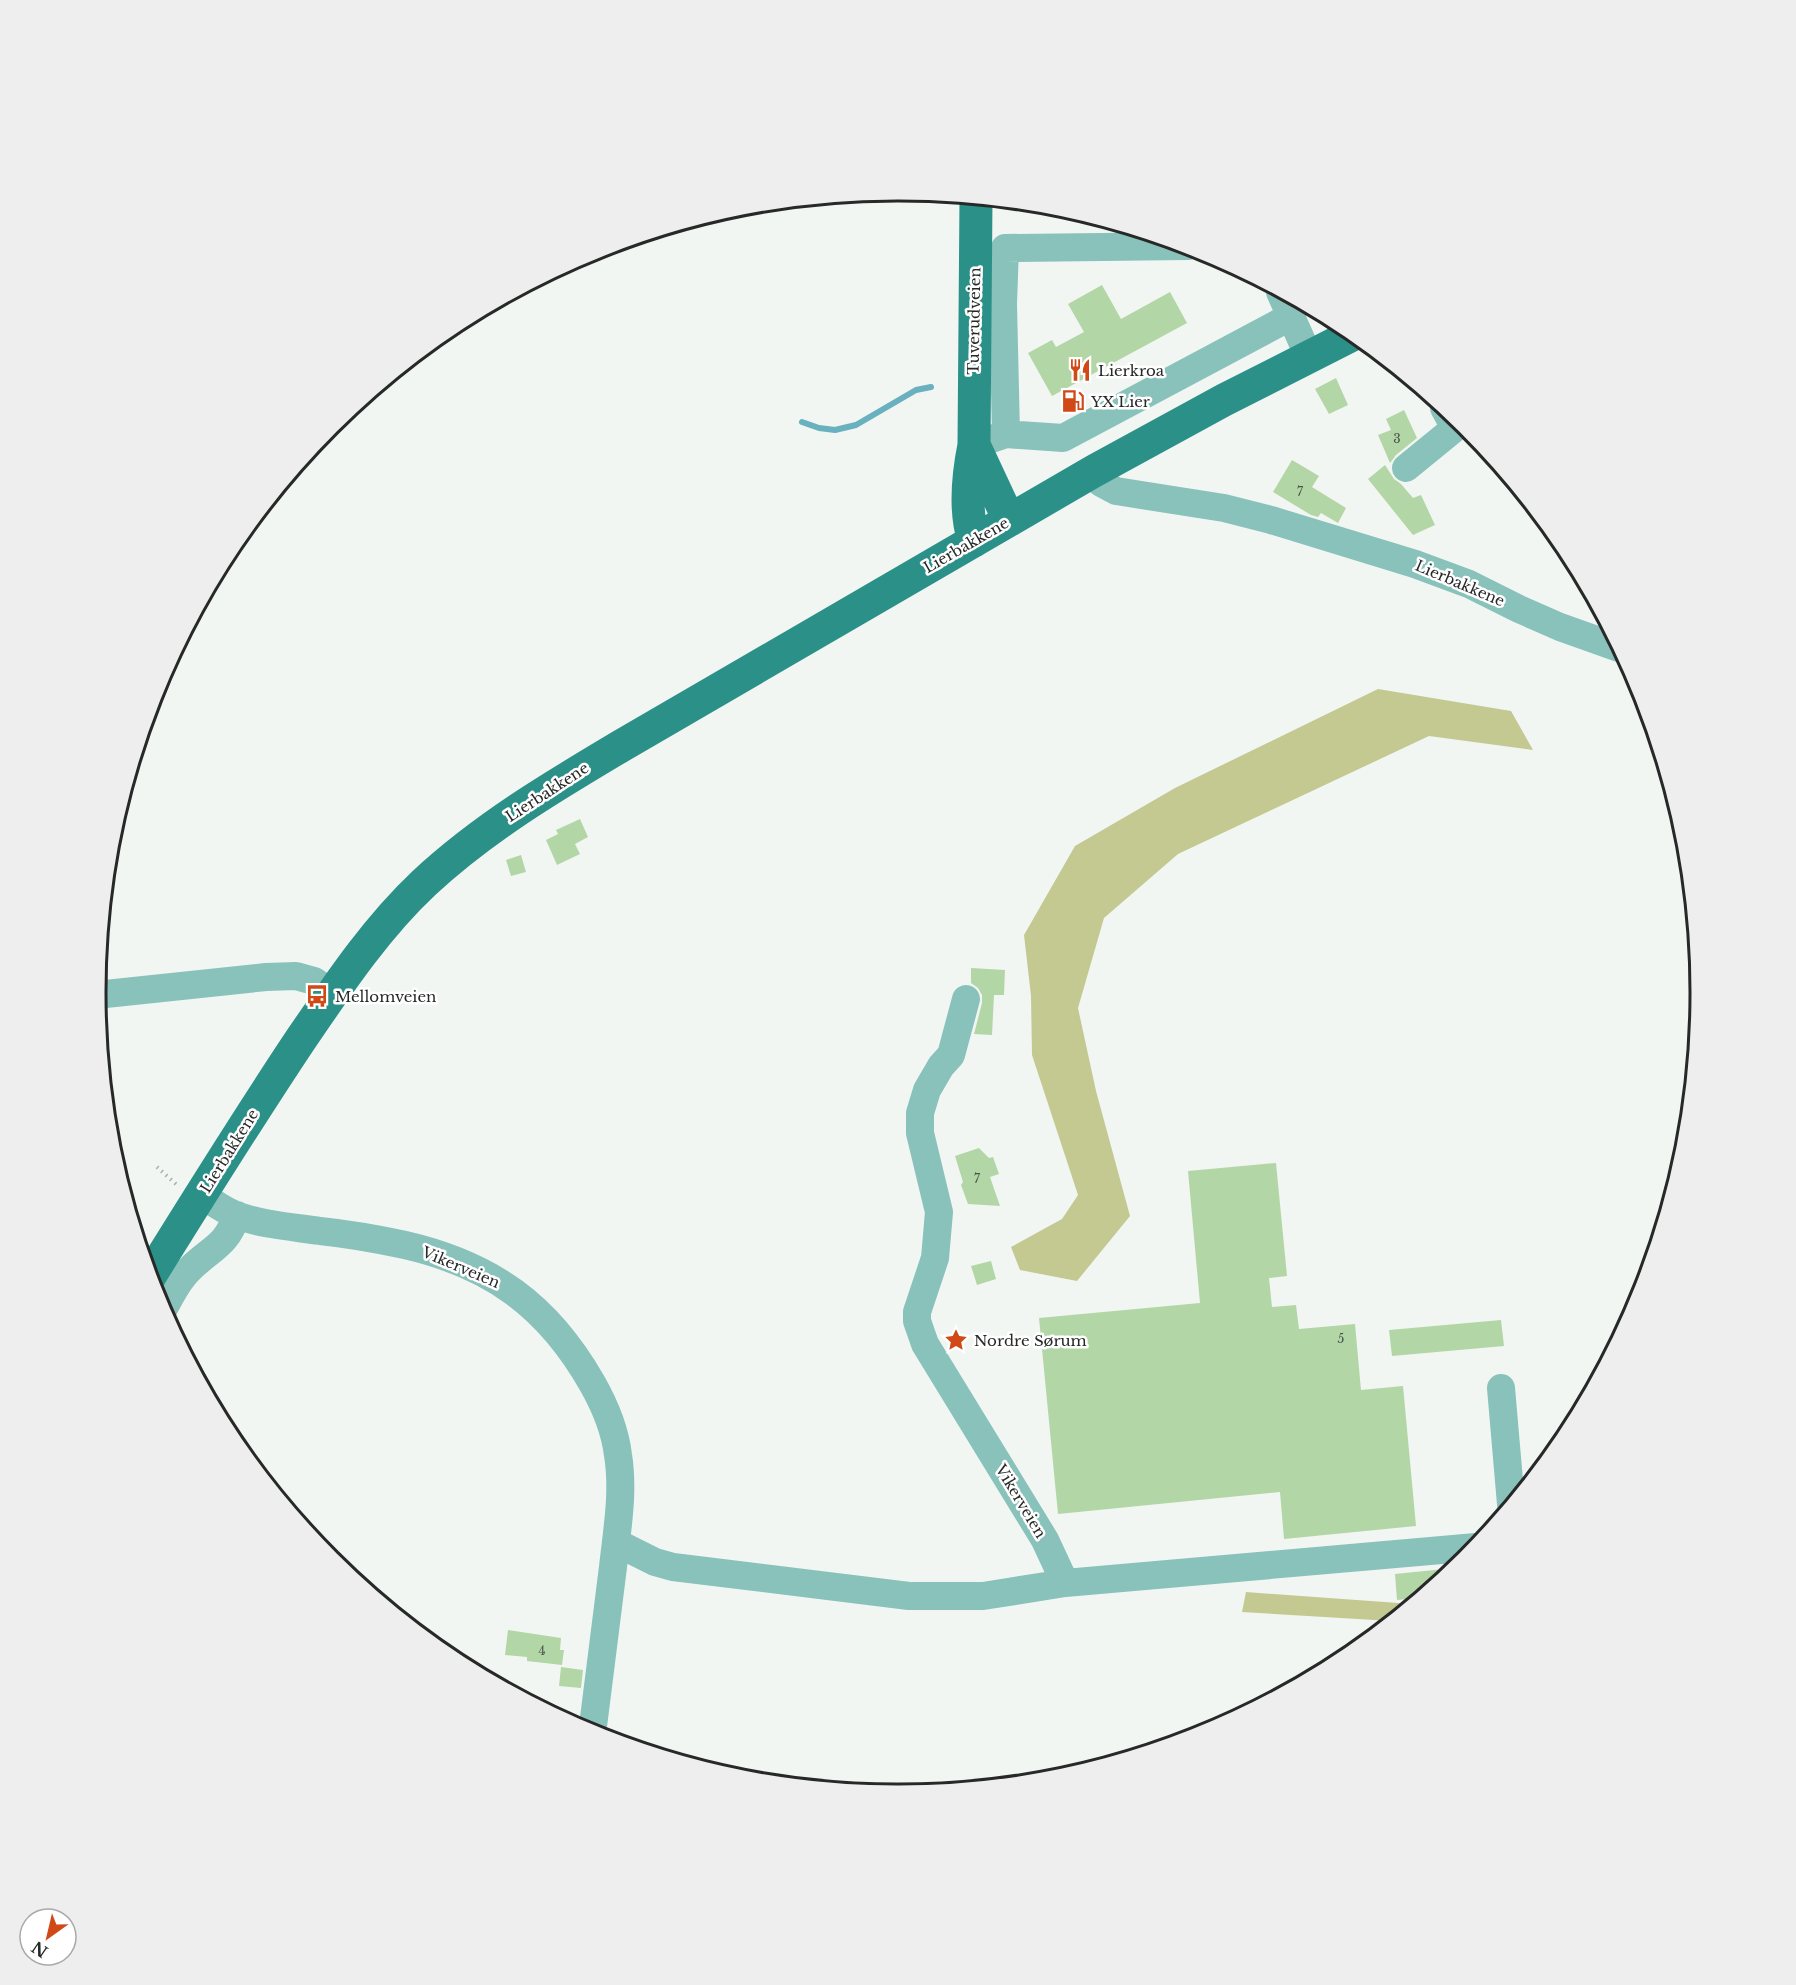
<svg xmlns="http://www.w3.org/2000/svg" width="1796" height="1985" font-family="'Libre Baskerville',serif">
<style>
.forest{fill:#c3c990}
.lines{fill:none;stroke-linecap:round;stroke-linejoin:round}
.stream{stroke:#69b1bf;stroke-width:6}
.building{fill:#b3d6a6}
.path{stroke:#abafad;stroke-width:4;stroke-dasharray:1.5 4.5;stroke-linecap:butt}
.minor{stroke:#88c2bb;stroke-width:28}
.major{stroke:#2b9188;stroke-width:33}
.labels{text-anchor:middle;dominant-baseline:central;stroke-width:5;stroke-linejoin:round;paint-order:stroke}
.number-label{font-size:12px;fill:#4a5448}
.street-label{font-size:15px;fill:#272928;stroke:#fff}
.poi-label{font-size:15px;fill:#272928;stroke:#fff;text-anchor:start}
.rim{fill:none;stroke:#272928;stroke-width:3}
</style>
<rect width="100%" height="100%" fill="#f1f6f3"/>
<path class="forest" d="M 1378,689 L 1511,711 L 1533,750 L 1429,736 L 1178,854 L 1104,918 L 1078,1008 L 1096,1091 L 1130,1216 L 1077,1281 L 1020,1270 L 1011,1247 L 1062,1219 L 1078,1195 L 1032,1055 L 1031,996 L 1024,935 L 1075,846 L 1175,788 Z
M 1246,1592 L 1412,1604 L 1391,1621 L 1242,1612 Z"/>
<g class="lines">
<path class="stream" d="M 802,422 L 819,428 L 835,430 L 856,425 L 916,390 L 931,387"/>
</g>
<path class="building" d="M 1102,285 L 1121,319 L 1170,292 L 1187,323 L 1052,396 L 1028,353 L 1052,340 L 1056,347 L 1084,332 L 1068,304 Z
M 1336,378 L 1348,405 L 1329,414 L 1315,389 Z
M 1404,410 L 1417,438 L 1396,455 L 1390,463 L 1378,435 L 1391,430 L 1386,419 Z
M 1292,460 L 1319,476 L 1312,487 L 1346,508 L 1338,523 L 1321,513 L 1318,517 L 1311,515 L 1273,492 Z
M 1385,465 L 1394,479 L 1401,484 L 1413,498 L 1421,495 L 1435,525 L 1413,535 L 1368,479 Z
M 580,819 L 588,837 L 575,844 L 580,854 L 557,865 L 546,840 L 558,834 L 556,830 Z
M 521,855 L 526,872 L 511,876 L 506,860 Z
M 971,968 L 1005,970 L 1004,995 L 994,995 L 992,1035 L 974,1034 L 982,1003 L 982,995 L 978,988 L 971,983 Z
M 979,1148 L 989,1158 L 993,1157 L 999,1174 L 990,1177 L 1000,1206 L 968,1204 L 961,1185 L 963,1182 L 955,1156 Z
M 1276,1163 L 1287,1276 L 1269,1278 L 1272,1307 L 1296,1305 L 1299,1329 L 1355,1324 L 1361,1390 L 1403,1386 L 1416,1526 L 1284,1539 L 1280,1492 L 1058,1514 L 1039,1318 L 1200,1303 L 1188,1171 Z
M 991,1261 L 996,1279 L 977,1285 L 971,1266 Z
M 1501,1320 L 1504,1346 L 1392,1356 L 1389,1330 Z
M 1454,1568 L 1419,1598 L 1397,1600 L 1395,1574 Z
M 508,1630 L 561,1638 L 560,1650 L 564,1650 L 562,1665 L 527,1661 L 527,1657 L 505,1655 Z
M 561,1667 L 583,1670 L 581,1688 L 559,1686 Z"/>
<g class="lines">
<path class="path" d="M 157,1167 L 178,1186"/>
<path class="minor" d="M 1280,292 L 1309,357
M 1006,434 L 1063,438 L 1292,316
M 974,445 L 1006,434 L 1003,304 L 1005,248 L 1188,246
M 1406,468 L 1455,428 L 1444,408
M 1094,471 L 1101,483 L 1116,491 L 1224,508 L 1271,520 L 1415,564 L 1469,584 L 1519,609 L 1560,627 L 1619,648
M 96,995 L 266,977 L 296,976 L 314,981 L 332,993
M 966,999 L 951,1055 L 941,1066 L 927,1090 L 920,1113 L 920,1133 L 939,1212 L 935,1258 L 917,1312 L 917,1321 L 925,1344 L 1045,1540 L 1065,1583
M 201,1194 C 212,1202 223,1210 236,1215 C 262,1225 293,1227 320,1231 C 349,1234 377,1239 405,1245 C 492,1265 548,1306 592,1383 C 604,1404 615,1430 618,1455 C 624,1492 617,1530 613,1567 C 606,1623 599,1678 592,1734
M 163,1310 C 171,1295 179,1279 192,1267 C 213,1247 226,1246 237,1215
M 1501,1388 L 1511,1504
M 617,1543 L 655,1562 L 673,1567 L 909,1596 L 983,1596 L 1065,1583 L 1476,1547"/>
<path class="major" d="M 974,445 L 1009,520
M 974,541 C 964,511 968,475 974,445 L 976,198
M 150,1276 C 199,1197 249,1117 301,1039 C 338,985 376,928 424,883 C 483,828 552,787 621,746 L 1094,471 L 1224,400 L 1354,334"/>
</g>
<defs>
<g id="restaurant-bare" transform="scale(1.8)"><path d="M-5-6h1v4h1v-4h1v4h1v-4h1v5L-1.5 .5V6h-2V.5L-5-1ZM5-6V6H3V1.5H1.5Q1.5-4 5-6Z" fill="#d04916" stroke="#fff" stroke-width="2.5" paint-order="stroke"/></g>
<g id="fuel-bare" transform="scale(1.8)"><path d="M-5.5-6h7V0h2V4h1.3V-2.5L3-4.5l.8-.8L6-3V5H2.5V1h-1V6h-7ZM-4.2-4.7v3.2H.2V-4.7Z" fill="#d04916" stroke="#fff" stroke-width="2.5" paint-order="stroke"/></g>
<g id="bus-bare" transform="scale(1.8)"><path d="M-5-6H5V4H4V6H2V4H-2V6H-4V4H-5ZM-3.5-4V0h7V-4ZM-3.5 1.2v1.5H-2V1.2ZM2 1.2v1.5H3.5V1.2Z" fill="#d04916" stroke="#fff" stroke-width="2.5" paint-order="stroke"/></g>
<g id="sight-bare" transform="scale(1.8)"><path d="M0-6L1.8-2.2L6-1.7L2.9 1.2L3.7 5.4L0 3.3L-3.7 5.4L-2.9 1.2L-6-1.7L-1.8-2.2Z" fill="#d04916" stroke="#fff" stroke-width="2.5" paint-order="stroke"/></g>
</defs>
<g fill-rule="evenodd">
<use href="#restaurant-bare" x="1080" y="370"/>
<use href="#fuel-bare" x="1073" y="401"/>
<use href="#bus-bare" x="317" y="996"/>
<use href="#sight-bare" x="956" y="1340"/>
</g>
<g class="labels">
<g class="number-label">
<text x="1397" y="438">3</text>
<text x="1300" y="491">7</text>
<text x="977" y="1178">7</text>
<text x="1341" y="1338">5</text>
<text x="542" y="1650">4</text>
</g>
<g class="street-label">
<text transform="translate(974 321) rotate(-89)">Tuverudveien</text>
<text transform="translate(966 545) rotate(-30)">Lierbakkene</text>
<text transform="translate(1460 583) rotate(23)">Lierbakkene</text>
<text transform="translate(547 792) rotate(-33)">Lierbakkene</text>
<text transform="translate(229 1151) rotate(-58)">Lierbakkene</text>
<text transform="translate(461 1267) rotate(23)">Vikerveien</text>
<text transform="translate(1021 1501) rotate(59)">Vikerveien</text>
</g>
<g class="poi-label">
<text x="1098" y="370">Lierkroa</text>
<text x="1091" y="401">YX Lier</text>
<text x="335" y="996">Mellomveien</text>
<text x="974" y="1340">Nordre Sørum</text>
</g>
</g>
<path d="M0 0H1796V1985H0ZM897 201H899A791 791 0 0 1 1690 992V993A791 791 0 0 1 899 1784H897A791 791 0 0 1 106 993V992A791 791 0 0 1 897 201Z" fill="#eee" fill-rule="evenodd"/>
<path class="rim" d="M897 201H899A791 791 0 0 1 1690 992V993A791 791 0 0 1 899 1784H897A791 791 0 0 1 106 993V992A791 791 0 0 1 897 201Z"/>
<g transform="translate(48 1937) rotate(214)"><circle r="28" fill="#ffffff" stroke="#a9a9a9" stroke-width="1.5"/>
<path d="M0-4.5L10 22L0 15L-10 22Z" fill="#d04916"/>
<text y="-9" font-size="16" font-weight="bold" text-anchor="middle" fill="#272928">N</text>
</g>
</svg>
